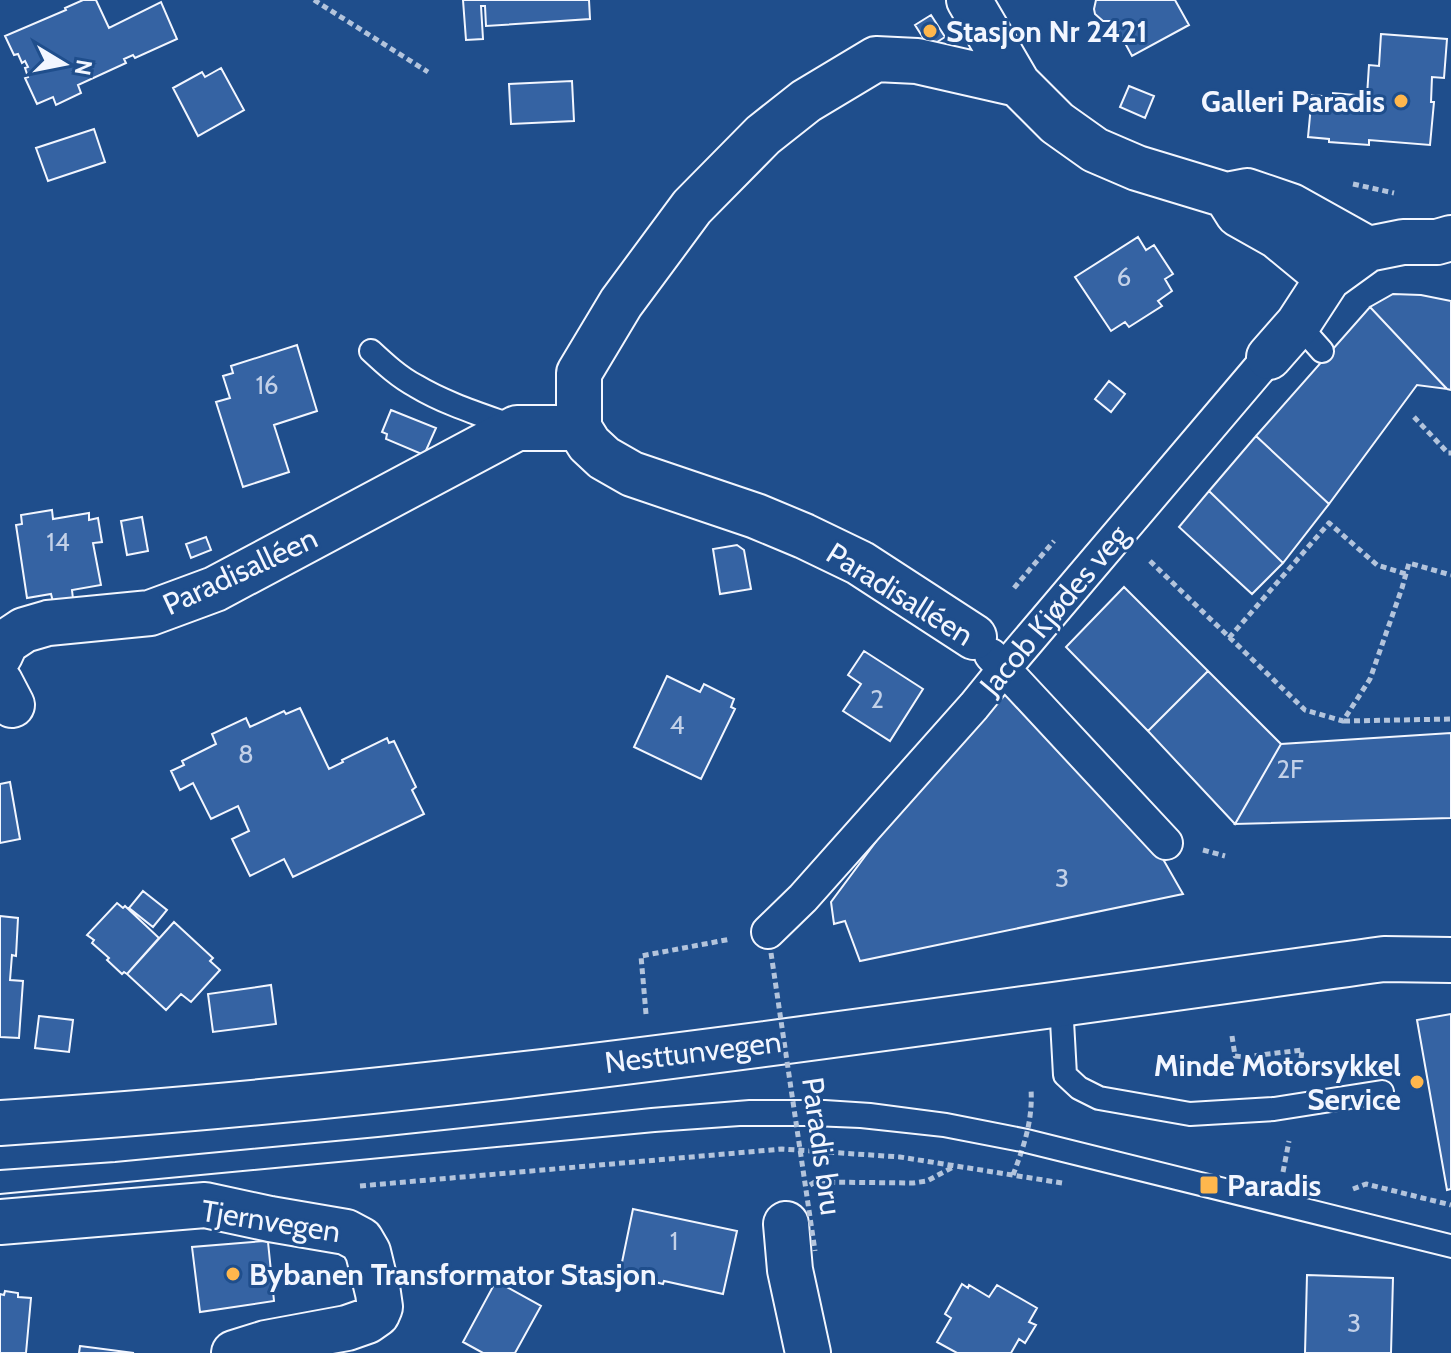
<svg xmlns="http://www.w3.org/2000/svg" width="1451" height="1353" font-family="Cabin,sans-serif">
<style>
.building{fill:#3563a3;stroke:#f2f6ff;stroke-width:2}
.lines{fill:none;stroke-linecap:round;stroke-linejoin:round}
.service-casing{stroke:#f2f6ff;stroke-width:26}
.pedestrian-casing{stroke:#f2f6ff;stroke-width:36}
.minor-casing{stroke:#f2f6ff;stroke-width:48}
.primary-casing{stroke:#f2f6ff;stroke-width:48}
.path{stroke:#b3c4dc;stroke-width:5;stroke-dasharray:6 4;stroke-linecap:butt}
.service{stroke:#1f4e8c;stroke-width:22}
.pedestrian{stroke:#1f4e8c;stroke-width:32}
.minor{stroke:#1f4e8c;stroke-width:44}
.primary{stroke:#1f4e8c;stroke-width:44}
.tram{stroke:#f2f6ff;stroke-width:2}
.path-bridge{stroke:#b3c4dc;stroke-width:5;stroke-dasharray:6 4;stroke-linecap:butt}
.poi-dot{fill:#ffb74d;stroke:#1f4e8c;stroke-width:3}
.labels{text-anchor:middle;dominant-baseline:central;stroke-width:6;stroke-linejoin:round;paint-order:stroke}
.number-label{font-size:26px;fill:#c3d1e8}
.poi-label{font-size:30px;font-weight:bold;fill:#f2f6ff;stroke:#1f4e8c;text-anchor:start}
.street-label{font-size:30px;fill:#f2f6ff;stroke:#1f4e8c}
</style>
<rect width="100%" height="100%" fill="#1f4e8c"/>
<path class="building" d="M 83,0 L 96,0 L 109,28 L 161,2 L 177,39 L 135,58 L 133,55 L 124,59 L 126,63 L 78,85 L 81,93 L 56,105 L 53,97 L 37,104 L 25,78 L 28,77 L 25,68 L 28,67 L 25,61 L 22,63 L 18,54 L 14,55 L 5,36 L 66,10 L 65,8 Z
M 463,0 L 589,0 L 590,19 L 486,26 L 485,6 L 481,6 L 483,39 L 466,40 Z
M 1096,0 L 1175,0 L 1189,25 L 1132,56 L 1113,21 L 1103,21 L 1095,14 L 1094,9 Z
M 931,15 L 945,37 L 929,47 L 915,25 Z
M 1381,34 L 1447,39 L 1444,78 L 1432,77 L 1431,102 L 1434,102 L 1430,145 L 1369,140 L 1369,145 L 1329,142 L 1329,139 L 1308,137 L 1312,95 L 1333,97 L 1333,93 L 1367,96 L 1369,65 L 1379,66 Z
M 221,68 L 244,110 L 198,136 L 173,88 L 202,72 L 205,77 Z
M 572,81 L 574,121 L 511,124 L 509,84 Z
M 1129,86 L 1154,96 L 1145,118 L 1120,107 Z
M 94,129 L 105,162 L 48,181 L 36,148 Z
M 1138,237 L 1146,250 L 1154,245 L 1173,274 L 1165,279 L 1172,291 L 1158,301 L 1162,306 L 1129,327 L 1125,322 L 1111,331 L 1075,277 Z
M 1393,294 L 1421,295 L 1451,301 L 1451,390 L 1447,389 L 1370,307 Z
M 1370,307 L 1447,389 L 1417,385 L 1329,504 L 1256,436 Z
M 297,345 L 317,411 L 274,425 L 289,472 L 243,487 L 216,402 L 230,398 L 223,376 L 233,373 L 231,366 Z
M 1109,381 L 1125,394 L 1111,412 L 1095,399 Z
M 391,410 L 436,428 L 424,455 L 386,439 L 387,434 L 382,432 Z
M 1256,436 L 1329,504 L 1283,563 L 1209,491 Z
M 1209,491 L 1283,563 L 1252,594 L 1179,527 Z
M 52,510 L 53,519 L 89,513 L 89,520 L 98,518 L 102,542 L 93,543 L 101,585 L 72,590 L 73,599 L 53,602 L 51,594 L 27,598 L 16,525 L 22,524 L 21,515 Z
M 142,517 L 148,551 L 127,555 L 121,521 Z
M 206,537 L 211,550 L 191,558 L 186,544 Z
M 737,545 L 744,550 L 751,589 L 720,594 L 713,549 Z
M 1124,587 L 1208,671 L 1148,731 L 1066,647 Z
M 864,651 L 923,689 L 890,741 L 843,711 L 861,684 L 848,675 Z
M 1208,671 L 1281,744 L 1235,824 L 1148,731 Z
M 667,676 L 700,692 L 704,684 L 734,699 L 731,707 L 735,709 L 701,779 L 634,747 Z
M 1004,680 L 1139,817 L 1183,894 L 860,961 L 845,921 L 834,924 L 831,902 L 901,808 Z
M 300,708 L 329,769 L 343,762 L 342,760 L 387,738 L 389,743 L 394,741 L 416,787 L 412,790 L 424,814 L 293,877 L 284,859 L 250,876 L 232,839 L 249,831 L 238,806 L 211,819 L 193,783 L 180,790 L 171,771 L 184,765 L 182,761 L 216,744 L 212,734 L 246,718 L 250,727 L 284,711 L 286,714 Z
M 1451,733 L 1451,818 L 1235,824 L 1281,744 Z
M 10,782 L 20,839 L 0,843 L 0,784 Z
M 143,891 L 167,910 L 153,927 L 129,908 Z
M 117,903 L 123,908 L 125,906 L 159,938 L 127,974 L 124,972 L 122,974 L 107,960 L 109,958 L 92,943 L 94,940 L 87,935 Z
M 0,916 L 18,918 L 16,956 L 12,955 L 10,980 L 23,981 L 19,1038 L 0,1037 Z
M 174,922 L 213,958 L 210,961 L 220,970 L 191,1002 L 181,994 L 166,1010 L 127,974 Z
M 271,985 L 276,1024 L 213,1032 L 208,994 Z
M 1451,1014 L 1451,1189 L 1447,1190 L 1417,1020 Z
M 39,1016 L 73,1020 L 69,1052 L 35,1048 Z
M 633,1209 L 737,1231 L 723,1294 L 664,1281 L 663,1284 L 651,1281 L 651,1278 L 620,1272 Z
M 264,1241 L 268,1242 L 274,1301 L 200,1312 L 192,1247 Z
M 1307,1275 L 1393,1278 L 1391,1353 L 1305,1353 Z
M 496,1281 L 541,1306 L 515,1353 L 483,1353 L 463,1342 Z
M 962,1284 L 968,1288 L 969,1285 L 989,1297 L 997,1285 L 1037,1308 L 1029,1322 L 1036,1325 L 1025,1343 L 1019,1339 L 1011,1353 L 957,1353 L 937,1342 L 951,1318 L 945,1314 Z
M 5,1291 L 18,1293 L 18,1297 L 31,1298 L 26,1353 L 0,1353 L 0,1294 L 4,1295 Z
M 80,1346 L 134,1353 L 79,1353 Z"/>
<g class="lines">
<g class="service-casing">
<path id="service" d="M 1298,324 L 1322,351
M 371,351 C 385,364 399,377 416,386 C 446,404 482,415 515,427
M 1061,1003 L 1065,1075 L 1079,1088 L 1099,1098 L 1190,1114 L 1274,1109 L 1382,1092"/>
</g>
<g class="pedestrian-casing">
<path id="pedestrian" d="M 991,655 L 1166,843
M 768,932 L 803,898 L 974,706 L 1004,669 L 1269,357"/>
</g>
<g class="minor-casing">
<path id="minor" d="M 969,0 L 1018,84 L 1057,123 L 1095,150 L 1137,168 L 1226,195 L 1247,191 L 1291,206 L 1368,249
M 1226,195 L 1238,214 L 1277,236 L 1328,278
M 1269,357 L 1298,324 L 1328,278 L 1368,249 L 1403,242 L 1437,242 L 1451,238
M 974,637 L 860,563 L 804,536 L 756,516 L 632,474 L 604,458 L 589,444 L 579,428 L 579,373 L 621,303 L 692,207 L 763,135 L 806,101 L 876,59 L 917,61 L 1018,84
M 0,655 L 6,642 L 24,630 L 48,623 L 150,613 L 215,589 L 517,428 L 579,428
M 0,682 L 12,705
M 0,1222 L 205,1205 L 270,1219 L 346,1232 L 361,1240 L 368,1252 L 378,1293 L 380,1307 L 377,1314 L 367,1321 L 347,1328 L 266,1343 L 234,1353
M 786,1224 L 790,1270 L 808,1353"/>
</g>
<g class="primary-casing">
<path id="primary" d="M 0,1123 C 464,1093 924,1022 1384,959 L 1451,960"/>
</g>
<path class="path" d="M 314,0 L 428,72
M 1353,184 L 1394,193
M 1414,417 L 1448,453 L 1451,453
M 1150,561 L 1305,710 L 1343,721 L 1370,679 L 1402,588 L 1409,563 L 1451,575
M 1014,588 L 1054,541
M 1229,638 L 1329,523 L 1377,565 L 1406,574
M 1344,721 L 1451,719
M 1203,850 L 1225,856
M 646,1014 L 641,956 L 731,939
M 1232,1036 L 1235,1056 L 1244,1057 L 1302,1050 L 1300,1068
M 1283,1172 L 1289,1141
M 1013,1175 C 1024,1146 1033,1120 1031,1089
M 810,1185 L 815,1182 L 913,1183 L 927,1181 L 955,1166
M 360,1186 L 782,1149 L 900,1157 L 1062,1183
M 1353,1189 L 1366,1184 L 1451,1205"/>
<use href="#service" class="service"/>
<use href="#pedestrian" class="pedestrian"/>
<use href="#minor" class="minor"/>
<use href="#primary" class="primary"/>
<path class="tram" d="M 0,1170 L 115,1162 L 378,1137 L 651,1108 L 749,1100 L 825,1100 L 871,1103 L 947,1113 L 1028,1129 L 1451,1234
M 0,1194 L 655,1132 L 740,1126 L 812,1126 L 860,1128 L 943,1137 L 1021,1152 L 1451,1258"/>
<path class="path-bridge" d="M 771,953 L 815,1251"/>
</g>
<g class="poi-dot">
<circle cx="930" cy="31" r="8"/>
<circle cx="1401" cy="101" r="8"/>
<circle cx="1417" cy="1082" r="8"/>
<rect x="1199" y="1175" width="20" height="20" rx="4"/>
<circle cx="233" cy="1274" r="8"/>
</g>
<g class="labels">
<g class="number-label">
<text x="1124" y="277">6</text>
<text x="267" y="385">16</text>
<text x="58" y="542">14</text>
<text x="877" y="699">2</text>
<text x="677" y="725">4</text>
<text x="246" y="754">8</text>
<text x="1290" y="769">2F</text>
<text x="1062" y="878">3</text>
<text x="674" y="1241">1</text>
<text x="1354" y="1323">3</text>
</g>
<g class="poi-label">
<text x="946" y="31">Stasjon Nr 2421</text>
<text x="1385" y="101" text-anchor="end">Galleri Paradis</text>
<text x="1401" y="1065" text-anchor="end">Minde Motorsykkel<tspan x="1401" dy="34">Service</tspan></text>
<text x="1227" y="1185">Paradis</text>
<text x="249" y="1274">Bybanen Transformator Stasjon</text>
</g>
<g class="street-label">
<text transform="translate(240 571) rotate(-25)">Paradisalléen</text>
<text transform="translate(900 594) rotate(32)">Paradisalléen</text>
<text transform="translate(1054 610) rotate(-50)">Jacob Kjødes veg</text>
<text transform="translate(693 1052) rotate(-7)">Nesttunvegen</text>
<text transform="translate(822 1146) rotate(82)">Paradis bru</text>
<text transform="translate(271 1221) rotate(9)">Tjernvegen</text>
</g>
</g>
<g transform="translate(64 64) rotate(100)" stroke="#1f4e8c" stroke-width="6" paint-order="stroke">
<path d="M0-6L14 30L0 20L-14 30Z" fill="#f2f6ff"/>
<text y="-12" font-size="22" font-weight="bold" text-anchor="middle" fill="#f2f6ff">N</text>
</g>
</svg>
